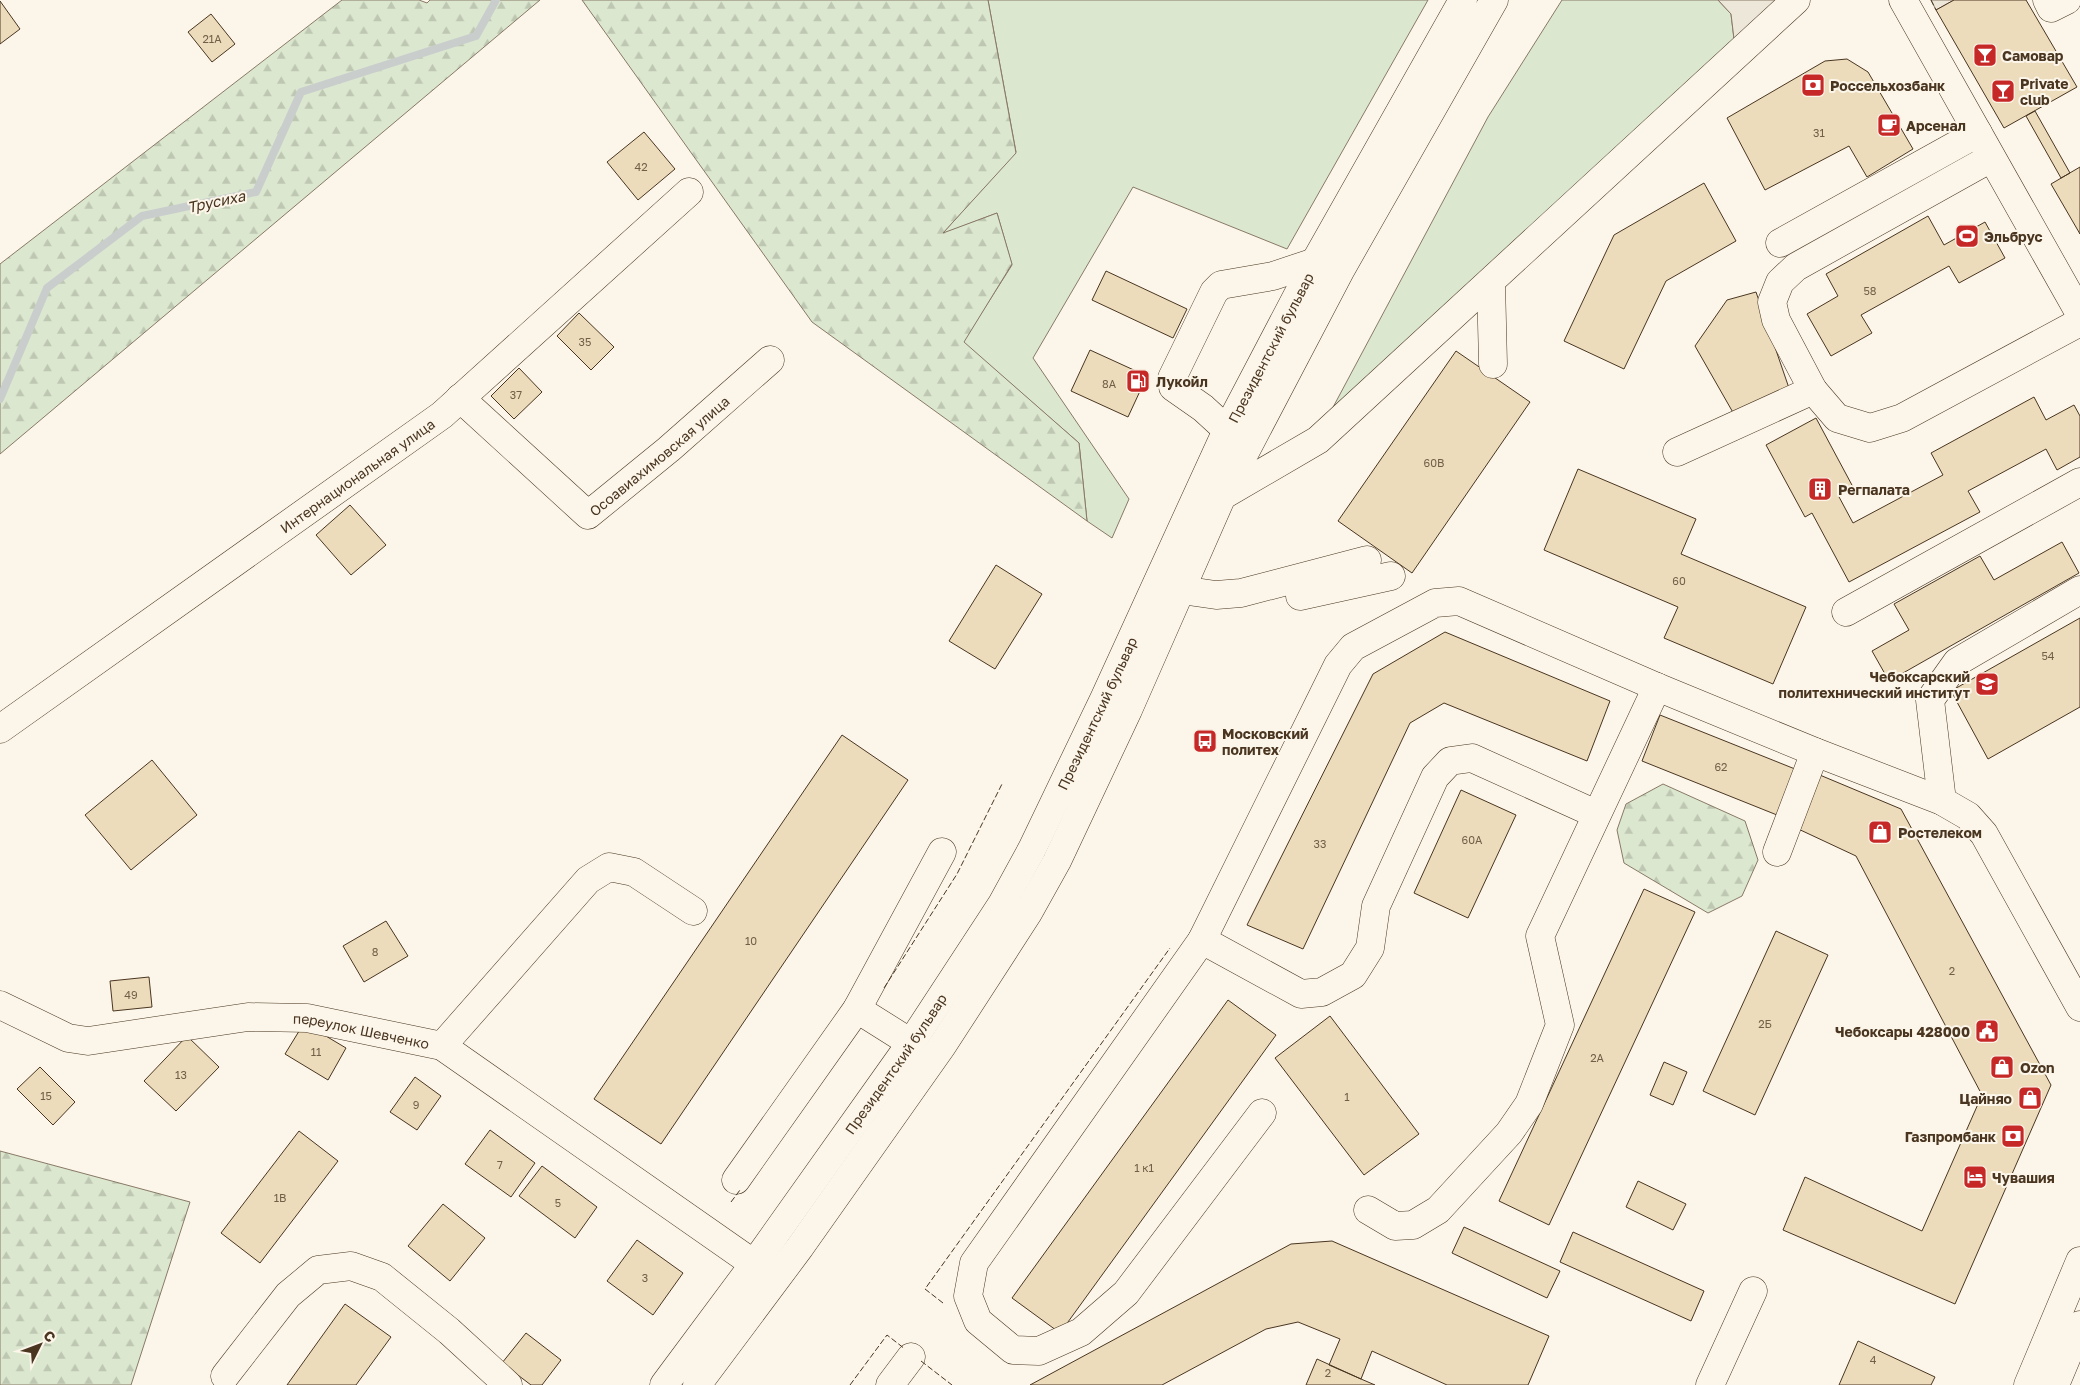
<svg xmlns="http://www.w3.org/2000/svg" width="2080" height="1385" font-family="'Golos Text',sans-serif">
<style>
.grass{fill:#dce7d0;stroke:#887966}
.forest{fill:url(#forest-firs);stroke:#887966}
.parking{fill:#ede7d9;stroke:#887966}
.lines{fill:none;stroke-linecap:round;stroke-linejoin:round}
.stream{stroke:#c9cecd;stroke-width:8}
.building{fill:#ecdcbc;stroke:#4a3520}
.minor-casing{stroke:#4a3520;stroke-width:29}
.major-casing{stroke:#4a3520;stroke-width:29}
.minor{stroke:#fbf6e9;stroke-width:28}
.major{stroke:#fbf6e9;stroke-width:28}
.fence{stroke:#4a3520;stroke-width:1;stroke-dasharray:6 2.5;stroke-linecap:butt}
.labels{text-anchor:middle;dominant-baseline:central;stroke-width:4;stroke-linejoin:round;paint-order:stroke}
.number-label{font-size:11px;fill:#725f47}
.poi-label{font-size:14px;font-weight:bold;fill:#4a3520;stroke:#fbf6e9;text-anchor:start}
.street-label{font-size:14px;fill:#4a3520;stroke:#fbf6e9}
.water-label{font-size:15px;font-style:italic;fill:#4a3520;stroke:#fbf6e9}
</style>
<defs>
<pattern id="forest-firs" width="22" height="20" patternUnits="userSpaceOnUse" patternTransform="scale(1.25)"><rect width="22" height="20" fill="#dce7d0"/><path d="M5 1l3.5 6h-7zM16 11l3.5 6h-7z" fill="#bec7b2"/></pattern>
</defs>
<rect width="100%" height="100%" fill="#fbf6e9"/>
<path class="grass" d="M 988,0 L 1428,0 L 1287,249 L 1133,187 L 1033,358 L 1129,499 L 1112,538 L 1087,521 L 1079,443 L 963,342 L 1012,265 L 997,213 L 942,234 L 1016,152 Z
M 1562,0 L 1718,0 L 1731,14 L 1734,39 L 1331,411 L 1488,117 Z"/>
<path class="forest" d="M 342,0 L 419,0 L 427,3 L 430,0 L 540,0 L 0,454 L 0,264 Z
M 582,0 L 988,0 L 1016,153 L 943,233 L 997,213 L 1012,264 L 964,342 L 1079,443 L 1087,521 L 812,322 Z
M 1663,784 L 1745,821 L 1758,860 L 1742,896 L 1708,913 L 1624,863 L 1617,830 L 1626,804 Z
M 0,1151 L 190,1202 L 131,1385 L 0,1385 Z"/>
<path class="parking" d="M 1718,0 L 1777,0 L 1734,39 L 1731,14 Z
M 1931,0 L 1954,0 L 1936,10 Z"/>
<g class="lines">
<path class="stream" d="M 0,399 L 47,288 L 142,216 L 256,192 L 301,92 L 476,36 L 496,0"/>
</g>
<path class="building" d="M 1954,0 L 2026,0 L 2077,87 L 2004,128 L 1936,10 Z
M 0,1 L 20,29 L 0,44 Z
M 211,14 L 235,44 L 212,62 L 188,32 Z
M 1847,59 L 1868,72 L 1913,149 L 1867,177 L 1849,146 L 1765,190 L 1727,118 L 1825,61 Z
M 2035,111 L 2070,173 L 2061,178 L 2026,116 Z
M 644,132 L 675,169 L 638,200 L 607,162 Z
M 2080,167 L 2080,234 L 2051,184 Z
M 1704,183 L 1736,241 L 1666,281 L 1624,369 L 1564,341 L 1614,235 Z
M 1928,216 L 1944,245 L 1985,222 L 2005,258 L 1959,283 L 1949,266 L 1861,315 L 1872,333 L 1831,356 L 1807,314 L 1838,296 L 1826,274 Z
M 1106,271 L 1187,309 L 1173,338 L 1092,300 Z
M 1756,292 L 1790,391 L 1735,416 L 1695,346 L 1727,300 Z
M 579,313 L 614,347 L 591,370 L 557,336 Z
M 1090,350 L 1147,376 L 1128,417 L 1071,391 Z
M 1456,351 L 1530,402 L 1412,573 L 1338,521 Z
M 519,368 L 542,392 L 514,419 L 491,396 Z
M 2034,397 L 2046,420 L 2074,405 L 2080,416 L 2080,457 L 2057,470 L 2046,449 L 1968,491 L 1980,512 L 1849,582 L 1812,513 L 1805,517 L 1766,445 L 1816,418 L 1853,487 L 1838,495 L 1853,523 L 1943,475 L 1931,453 Z
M 1578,469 L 1696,519 L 1681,554 L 1806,607 L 1773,684 L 1664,638 L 1678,607 L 1544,550 Z
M 350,505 L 386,545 L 351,575 L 316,535 Z
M 2062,542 L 2079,573 L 1889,681 L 1872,651 L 1909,630 L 1894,604 L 1980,556 L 1994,580 Z
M 996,565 L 1042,594 L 995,669 L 949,641 Z
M 2080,618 L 2080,707 L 1988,759 L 1951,691 Z
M 1445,632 L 1610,701 L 1587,761 L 1444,703 L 1410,723 L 1303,949 L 1247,925 L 1373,674 Z
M 1660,715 L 1800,771 L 1782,817 L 1642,761 Z
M 842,735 L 908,780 L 661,1144 L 594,1099 Z
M 152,760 L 197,815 L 131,870 L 85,815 Z
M 1815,773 L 1901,809 L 2051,1085 L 1955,1304 L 1783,1230 L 1805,1177 L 1922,1231 L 1982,1095 L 1856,856 L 1794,827 Z
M 1461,790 L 1516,815 L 1468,918 L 1414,893 Z
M 1644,889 L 1695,912 L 1549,1225 L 1499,1201 Z
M 386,921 L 408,956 L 364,982 L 343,946 Z
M 1776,931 L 1828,955 L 1755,1115 L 1703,1091 Z
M 149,977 L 152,1007 L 113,1011 L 110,981 Z
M 1228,1000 L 1276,1035 L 1060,1333 L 1012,1298 Z
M 1330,1016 L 1419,1134 L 1364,1175 L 1275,1058 Z
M 304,1023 L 346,1048 L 328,1080 L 285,1054 Z
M 187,1036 L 219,1067 L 176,1111 L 144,1081 Z
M 1664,1062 L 1687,1072 L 1673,1105 L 1650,1095 Z
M 40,1067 L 75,1102 L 53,1125 L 17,1089 Z
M 415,1077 L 441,1096 L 417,1130 L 390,1112 Z
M 490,1130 L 535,1163 L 511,1197 L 465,1164 Z
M 299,1131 L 338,1161 L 260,1263 L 221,1233 Z
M 542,1166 L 597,1207 L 575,1238 L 519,1196 Z
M 1638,1181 L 1686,1204 L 1673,1230 L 1626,1207 Z
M 443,1204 L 485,1238 L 450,1281 L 408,1246 Z
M 1464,1227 L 1560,1271 L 1547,1298 L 1452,1253 Z
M 1573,1232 L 1704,1291 L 1691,1321 L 1560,1262 Z
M 637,1240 L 683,1273 L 653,1315 L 607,1281 Z
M 1332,1241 L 1549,1336 L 1528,1385 L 1447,1385 L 1372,1351 L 1361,1379 L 1329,1365 L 1340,1339 L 1298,1322 L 1266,1329 L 1162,1385 L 1030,1385 L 1291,1244 Z
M 345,1304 L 391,1337 L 356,1385 L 287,1385 Z
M 526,1333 L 561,1360 L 542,1385 L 531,1385 L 502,1363 Z
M 1858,1341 L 1935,1377 L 1931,1385 L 1839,1385 Z
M 1317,1359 L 1361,1379 L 1375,1385 L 1306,1385 Z"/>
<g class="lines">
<g class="minor-casing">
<g id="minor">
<path d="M 1903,0 L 2080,314"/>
<path d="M 2047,0 L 2051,8 L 2067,0"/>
<path d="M 1991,158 L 1796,267 L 1780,282 L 1772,302 L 1776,320 L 1813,390 L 1837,418 L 1870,428 L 1902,418 L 2080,322"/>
<path d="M 1780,243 L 1978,133"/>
<path d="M 1491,282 L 1493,364"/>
<path id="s1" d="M 460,398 L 588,515 L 669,449 L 770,360"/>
<path d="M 1227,430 L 1203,408 L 1173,387 L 1172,378 L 1214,292 L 1221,285 L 1273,276 L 1315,262"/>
<path d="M 1677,452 L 1813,390"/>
<path d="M 1222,496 L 1318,440 L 1796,0"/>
<path d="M 1181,590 L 1216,595 L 1241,593 L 1367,560"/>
<path d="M 1300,596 L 1391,576"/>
<path d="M 1846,612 L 2080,482"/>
<path id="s2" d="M 0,729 L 442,415 L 689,192"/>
<path d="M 1942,801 L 1930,700 L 1957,662 L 2080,590"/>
<path d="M 1777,852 L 1815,752"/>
<path d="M 1202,940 L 1301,994 L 1322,992 L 1353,975 L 1370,948 L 1376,906 L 1435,777 L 1450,761 L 1472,758 L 1596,814"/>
<path id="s3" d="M 0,1005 L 68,1038 L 88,1041 L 248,1017 L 307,1018 L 442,1046 L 754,1264"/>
<path d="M 857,1009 L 911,1043"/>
<path d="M 442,1046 L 588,880 L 609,867 L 634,872 L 693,911"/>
<path d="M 1262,1113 L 1126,1293 L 1081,1332 L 1039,1351 L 1013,1350 L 978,1321 L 968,1296 L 974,1263 L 1202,940 L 1338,665 L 1353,647 L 1435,603 L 1459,601 L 1657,687 L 1815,752 L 1942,801 L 1968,816 L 1984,834 L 2080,1007"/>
<path d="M 736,1180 L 857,1009 L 942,852"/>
<path d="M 1368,1210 L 1395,1226 L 1413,1225 L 1438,1210 L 1509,1133 L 1529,1104 L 1560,1025 L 1540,936 L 1657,687"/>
<path d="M 225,1376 L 288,1295 L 318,1270 L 351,1266 L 382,1277 L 449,1331 L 508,1385"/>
<path d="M 890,1385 L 911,1357"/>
<path d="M 1710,1385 L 1753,1291"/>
</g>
</g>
<g class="major-casing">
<g id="major">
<path id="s4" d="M 664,1385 L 754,1264 L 911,1043 L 1002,904 L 1032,849 L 1104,699 L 1227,430 L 1315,262 L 1463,0"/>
<path d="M 697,1385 L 800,1247 L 942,1046 L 1028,913 L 1057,861 L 1128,710 L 1222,496 L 1341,269 L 1494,0"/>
<path d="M 2028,1385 L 2080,1261"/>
<path d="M 2055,1385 L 2080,1325"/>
</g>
</g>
<use href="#minor" class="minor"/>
<use href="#major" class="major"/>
<path class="fence" d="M 1931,0 L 1936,10
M 884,988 L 957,874 L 1002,784
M 731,1202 L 740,1190
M 943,1303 L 925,1289 L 1170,948
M 921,1361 L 952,1385
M 850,1385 L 887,1335 L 905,1349"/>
</g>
<defs>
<g id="bar-square" transform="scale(1.25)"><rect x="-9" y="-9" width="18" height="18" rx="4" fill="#c62828" stroke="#fbf6e9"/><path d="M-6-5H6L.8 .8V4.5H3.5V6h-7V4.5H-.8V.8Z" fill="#fff"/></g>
<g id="bank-square" transform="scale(1.25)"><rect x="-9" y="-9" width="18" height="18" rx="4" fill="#c62828" stroke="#fbf6e9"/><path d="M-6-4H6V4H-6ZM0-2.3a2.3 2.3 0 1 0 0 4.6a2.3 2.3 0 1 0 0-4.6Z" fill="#fff"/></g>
<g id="cafe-square" transform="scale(1.25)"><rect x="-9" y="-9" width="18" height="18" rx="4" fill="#c62828" stroke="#fbf6e9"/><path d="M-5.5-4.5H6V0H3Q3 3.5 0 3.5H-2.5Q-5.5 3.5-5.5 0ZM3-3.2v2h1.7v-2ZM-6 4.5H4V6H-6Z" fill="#fff"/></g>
<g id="stadium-square" transform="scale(1.25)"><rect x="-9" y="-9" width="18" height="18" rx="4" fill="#c62828" stroke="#fbf6e9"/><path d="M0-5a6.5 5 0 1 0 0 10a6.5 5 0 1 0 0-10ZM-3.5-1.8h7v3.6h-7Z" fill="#fff"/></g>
<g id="fuel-square" transform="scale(1.25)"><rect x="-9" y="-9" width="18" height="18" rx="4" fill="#c62828" stroke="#fbf6e9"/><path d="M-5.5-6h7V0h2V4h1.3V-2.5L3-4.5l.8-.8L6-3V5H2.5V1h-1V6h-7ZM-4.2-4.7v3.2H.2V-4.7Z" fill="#fff"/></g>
<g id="building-square" transform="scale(1.25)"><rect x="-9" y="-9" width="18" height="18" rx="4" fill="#c62828" stroke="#fbf6e9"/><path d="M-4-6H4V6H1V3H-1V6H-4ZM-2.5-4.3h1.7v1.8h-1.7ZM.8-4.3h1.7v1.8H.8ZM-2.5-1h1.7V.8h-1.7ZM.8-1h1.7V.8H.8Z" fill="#fff"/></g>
<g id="university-square" transform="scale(1.25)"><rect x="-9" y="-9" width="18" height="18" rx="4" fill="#c62828" stroke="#fbf6e9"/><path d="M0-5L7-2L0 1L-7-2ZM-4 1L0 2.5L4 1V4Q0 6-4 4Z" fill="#fff"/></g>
<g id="bus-square" transform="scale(1.25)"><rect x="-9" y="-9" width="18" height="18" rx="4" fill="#c62828" stroke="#fbf6e9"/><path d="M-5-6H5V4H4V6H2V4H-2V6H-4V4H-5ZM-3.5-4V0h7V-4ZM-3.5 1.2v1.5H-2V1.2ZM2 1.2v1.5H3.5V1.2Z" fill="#fff"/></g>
<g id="shop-square" transform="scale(1.25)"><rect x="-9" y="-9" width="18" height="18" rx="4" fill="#c62828" stroke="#fbf6e9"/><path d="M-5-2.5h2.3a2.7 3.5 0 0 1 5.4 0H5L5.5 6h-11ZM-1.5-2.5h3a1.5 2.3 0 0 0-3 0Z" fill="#fff"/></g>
<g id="civic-square" transform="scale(1.25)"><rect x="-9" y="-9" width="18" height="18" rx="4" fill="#c62828" stroke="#fbf6e9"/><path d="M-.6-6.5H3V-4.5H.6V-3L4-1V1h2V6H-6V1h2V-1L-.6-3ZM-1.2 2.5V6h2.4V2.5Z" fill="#fff"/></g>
<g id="hotel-square" transform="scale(1.25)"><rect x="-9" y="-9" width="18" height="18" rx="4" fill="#c62828" stroke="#fbf6e9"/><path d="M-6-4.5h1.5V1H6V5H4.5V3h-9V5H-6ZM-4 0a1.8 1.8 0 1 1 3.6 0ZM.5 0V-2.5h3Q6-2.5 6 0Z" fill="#fff"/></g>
</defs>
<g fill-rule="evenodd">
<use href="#bar-square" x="1985" y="55"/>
<use href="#bank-square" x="1813" y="85"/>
<use href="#bar-square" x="2003" y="91"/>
<use href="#cafe-square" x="1889" y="125"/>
<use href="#stadium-square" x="1967" y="236"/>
<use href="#fuel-square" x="1138" y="381"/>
<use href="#building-square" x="1820" y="489"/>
<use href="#university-square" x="1987" y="684"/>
<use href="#bus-square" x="1205" y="741"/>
<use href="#shop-square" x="1880" y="832"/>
<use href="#civic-square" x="1987" y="1031"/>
<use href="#shop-square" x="2002" y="1067"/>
<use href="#shop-square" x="2030" y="1098"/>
<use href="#bank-square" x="2013" y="1136"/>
<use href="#hotel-square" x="1975" y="1177"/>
</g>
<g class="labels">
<g class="number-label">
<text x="212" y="38">21А</text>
<text x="1819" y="132">31</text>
<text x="641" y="166">42</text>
<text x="1870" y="290">58</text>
<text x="585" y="341">35</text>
<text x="1109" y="383">8А</text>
<text x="516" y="394">37</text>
<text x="1434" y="462">60В</text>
<text x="1679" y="580">60</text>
<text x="2048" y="655">54</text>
<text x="1721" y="766">62</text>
<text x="1472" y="839">60А</text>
<text x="1320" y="843">33</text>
<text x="751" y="940">10</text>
<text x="375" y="951">8</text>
<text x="1952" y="970">2</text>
<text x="131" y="994">49</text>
<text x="1765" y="1023">2Б</text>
<text x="316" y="1051">11</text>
<text x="1597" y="1057">2А</text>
<text x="181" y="1074">13</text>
<text x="46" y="1095">15</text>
<text x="1347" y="1096">1</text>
<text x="416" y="1104">9</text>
<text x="500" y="1164">7</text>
<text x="1144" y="1167">1 к1</text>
<text x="280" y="1197">1В</text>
<text x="558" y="1202">5</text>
<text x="645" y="1277">3</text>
<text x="1873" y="1359">4</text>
<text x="1328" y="1372">2</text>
</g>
<g class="poi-label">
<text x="2002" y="55">Самовар</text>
<text x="2020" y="83">Private<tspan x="2020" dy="16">club</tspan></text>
<text x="1830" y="85">Россельхозбанк</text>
<text x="1906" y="125">Арсенал</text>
<text x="1984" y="236">Эльбрус</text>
<text x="1156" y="381">Лукойл</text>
<text x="1838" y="489">Регпалата</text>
<text x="1970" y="676" text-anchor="end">Чебоксарский<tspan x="1970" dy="16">политехнический институт</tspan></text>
<text x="1222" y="733">Московский<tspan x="1222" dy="16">политех</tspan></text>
<text x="1898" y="832">Ростелеком</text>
<text x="1970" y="1031" text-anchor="end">Чебоксары 428000</text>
<text x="2020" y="1067">Ozon</text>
<text x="2012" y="1098" text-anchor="end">Цайняо</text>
<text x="1996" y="1136" text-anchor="end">Газпромбанк</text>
<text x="1992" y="1177">Чувашия</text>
</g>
<g class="street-label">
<text stroke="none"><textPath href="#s4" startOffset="1206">Президентский бульвар</textPath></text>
<text stroke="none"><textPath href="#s1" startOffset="266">Осоавиахимовская улица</textPath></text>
<text stroke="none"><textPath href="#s2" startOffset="438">Интернациональная улица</textPath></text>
<text stroke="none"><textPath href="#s4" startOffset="801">Президентский бульвар</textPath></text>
<text stroke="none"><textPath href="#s3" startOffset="372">переулок Шевченко</textPath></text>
<text stroke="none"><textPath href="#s4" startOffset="396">Президентский бульвар</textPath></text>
</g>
<g class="water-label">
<text transform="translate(216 201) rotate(-12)">Трусиха</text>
</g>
</g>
<g transform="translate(40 1345) rotate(48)" stroke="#fbf6e9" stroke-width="4" paint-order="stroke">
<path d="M0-4L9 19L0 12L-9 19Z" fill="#4a3520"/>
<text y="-8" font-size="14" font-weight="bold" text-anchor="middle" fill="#4a3520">С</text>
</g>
</svg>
